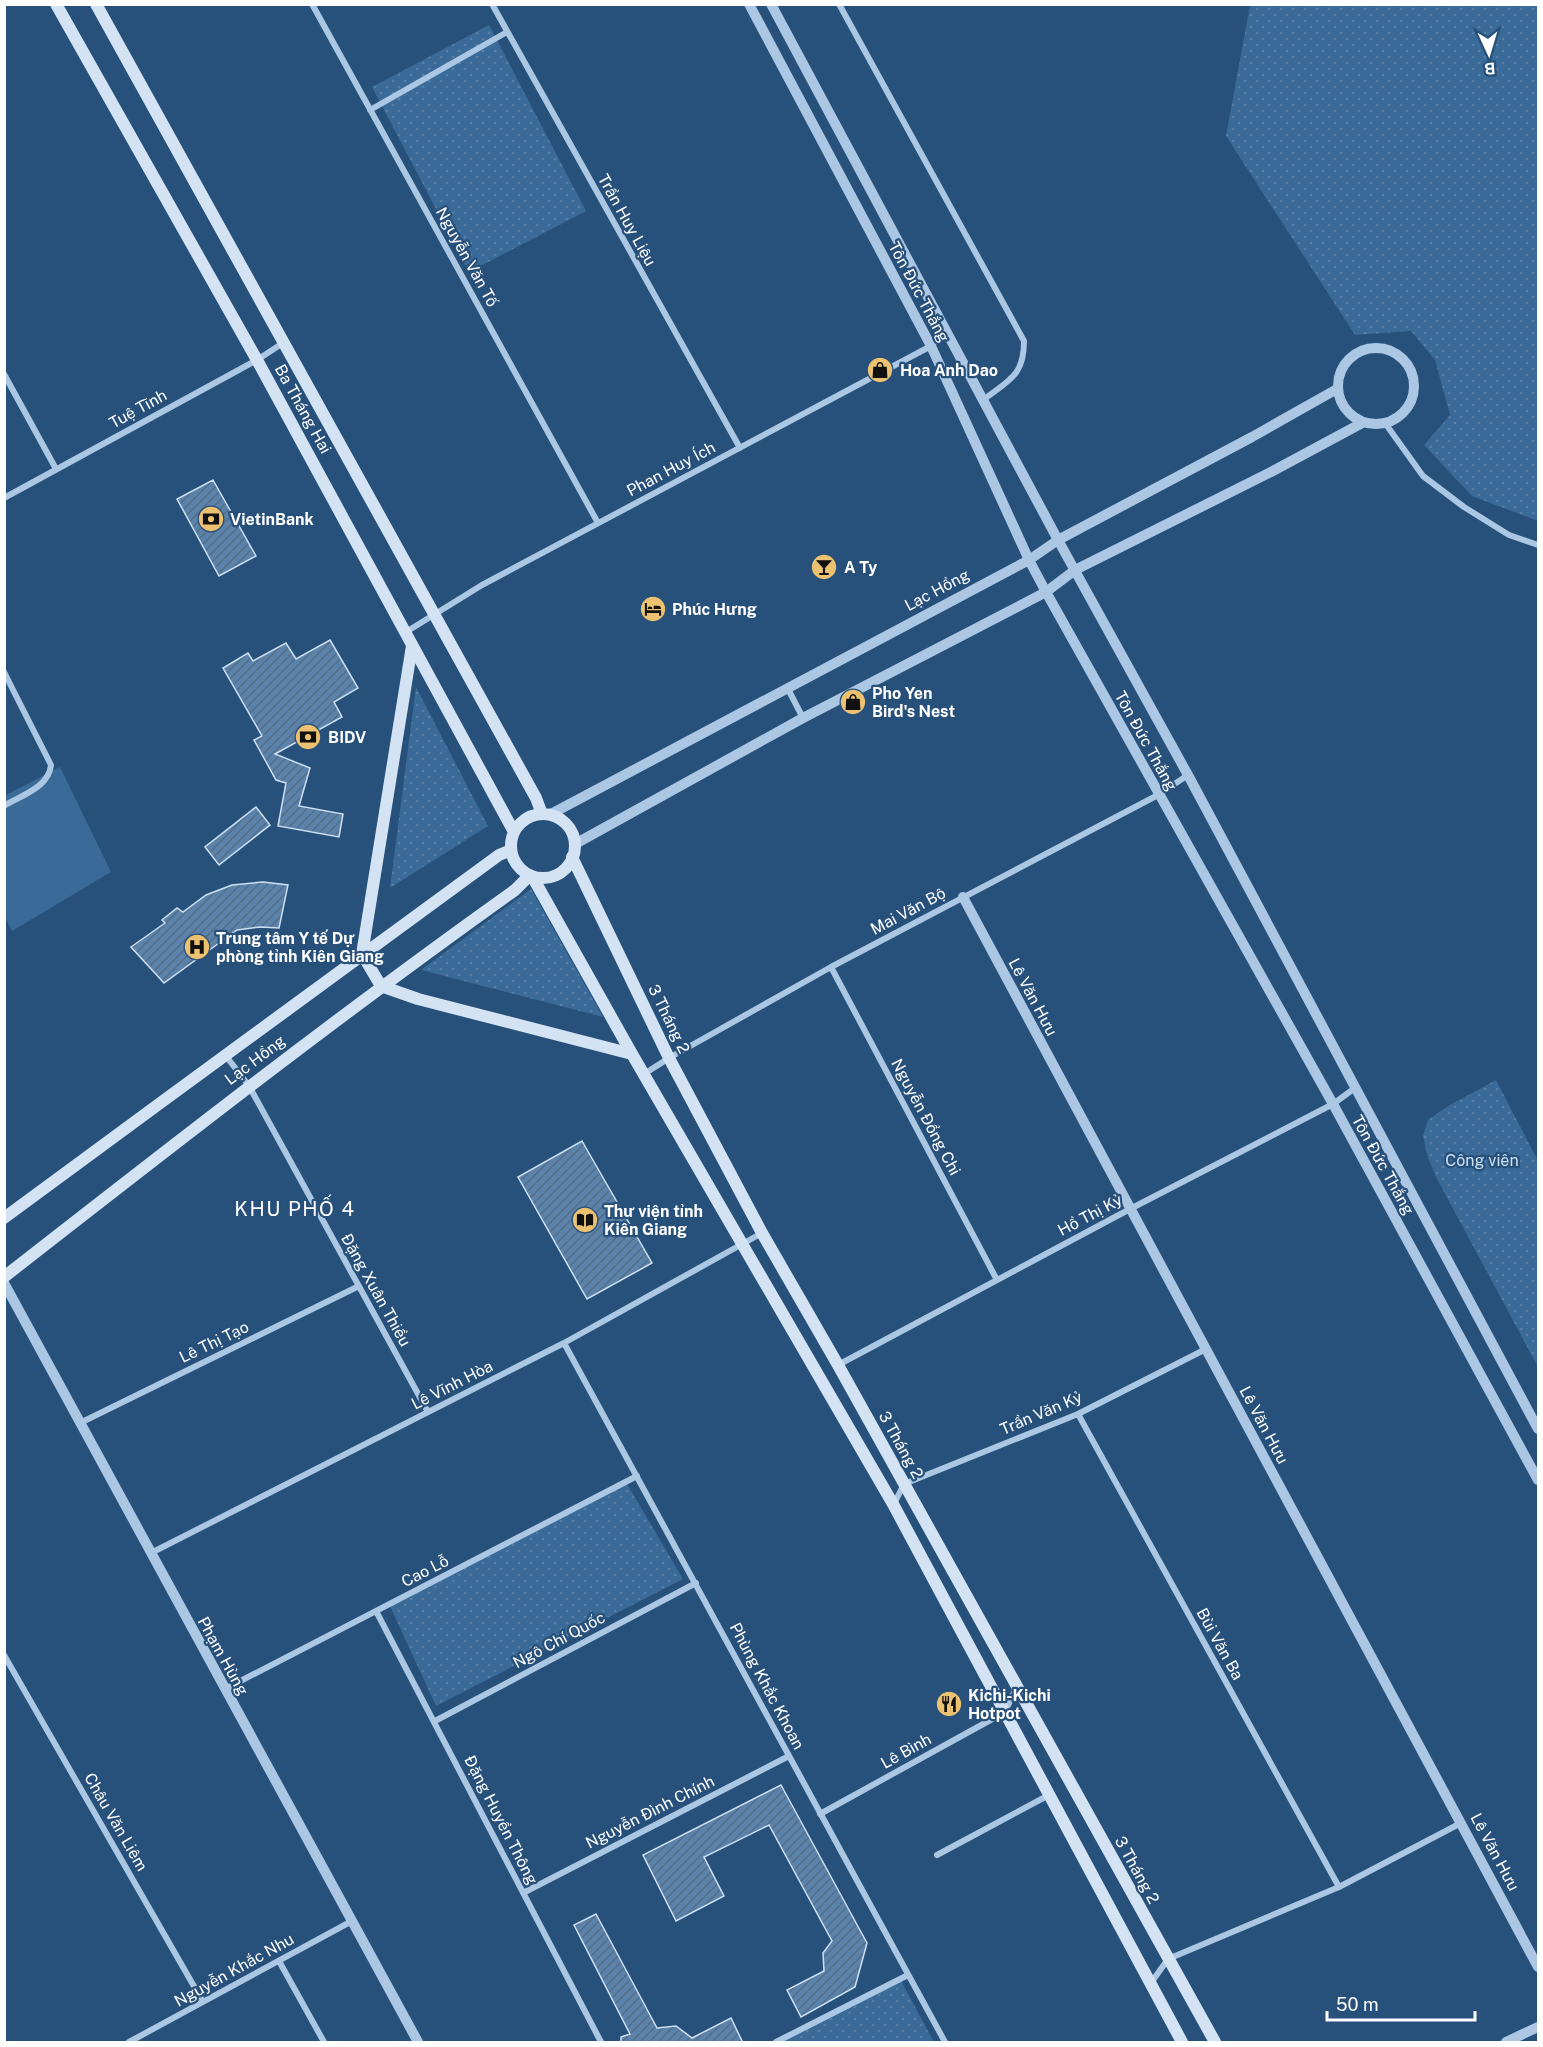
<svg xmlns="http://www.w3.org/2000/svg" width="1543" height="2047" font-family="'Public Sans',sans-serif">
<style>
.green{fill:url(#green-dots)}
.pitch{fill:#3a6a98}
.building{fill:url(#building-hatch);stroke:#cde0f3;stroke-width:1.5}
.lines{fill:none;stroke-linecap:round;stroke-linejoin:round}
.minor{stroke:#abc7e4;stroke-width:6}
.tertiary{stroke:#abc7e4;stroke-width:10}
.secondary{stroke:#d3e3f4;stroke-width:12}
.labels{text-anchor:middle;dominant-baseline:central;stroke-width:4.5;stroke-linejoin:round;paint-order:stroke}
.street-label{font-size:16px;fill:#fff;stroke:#27507b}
.poi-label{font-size:16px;font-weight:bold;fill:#fff;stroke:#27507b;text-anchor:start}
.park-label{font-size:16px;fill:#cde0f3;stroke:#27507b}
.quarter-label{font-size:20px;letter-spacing:1.5px;fill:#fff;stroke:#27507b}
</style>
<defs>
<pattern id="green-dots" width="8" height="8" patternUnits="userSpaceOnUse" patternTransform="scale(1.5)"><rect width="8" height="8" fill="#3a6a98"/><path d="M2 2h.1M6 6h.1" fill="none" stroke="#5880a7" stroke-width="1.8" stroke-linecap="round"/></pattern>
<pattern id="building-hatch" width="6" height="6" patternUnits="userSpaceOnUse" patternTransform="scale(1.5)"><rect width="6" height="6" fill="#5b82ab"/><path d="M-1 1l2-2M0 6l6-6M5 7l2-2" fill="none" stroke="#556c85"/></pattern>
</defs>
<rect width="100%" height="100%" fill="#27507b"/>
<path class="green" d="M 1250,5 L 1538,5 L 1538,521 L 1472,496 L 1424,445 L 1450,415 L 1435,360 L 1411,331 L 1355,335 L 1226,136 Z
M 489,25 L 586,211 L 469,272 L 372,87 Z
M 416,687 L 488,826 L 390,888 Z
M 531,889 L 603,1017 L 421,970 Z
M 1496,1080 L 1538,1161 L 1538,1367 L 1436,1177 L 1427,1155 L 1423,1136 L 1428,1120 L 1448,1106 Z
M 627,1484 L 683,1579 L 436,1706 L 390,1606 Z
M 900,1979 L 934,2042 L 775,2042 Z"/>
<path class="pitch" d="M 60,767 L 111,872 L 12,931 L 5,917 L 4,796 Z"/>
<path class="building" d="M 213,480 L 256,556 L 219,576 L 177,499 Z
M 330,640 L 358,688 L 334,702 L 342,717 L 275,754 L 310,768 L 299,806 L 343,814 L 339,837 L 278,826 L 286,783 L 276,780 L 254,740 L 262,736 L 223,668 L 248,653 L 253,661 L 286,643 L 296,659 Z
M 256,807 L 270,825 L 219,865 L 205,847 Z
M 263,882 L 288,885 L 279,928 L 260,927 L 237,930 L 164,983 L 131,947 L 165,923 L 162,920 L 177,908 L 183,912 L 206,895 L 232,885 Z
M 582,1141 L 652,1263 L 587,1299 L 518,1177 Z
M 781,1785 L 867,1943 L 855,1987 L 801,2017 L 787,1990 L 824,1971 L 823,1953 L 832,1941 L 769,1825 L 704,1857 L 724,1896 L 676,1921 L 643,1855 Z
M 596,1914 L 657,2028 L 676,2026 L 692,2038 L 731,2018 L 743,2043 L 621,2043 L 621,2037 L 630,2034 L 574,1925 Z"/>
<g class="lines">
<path class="minor" d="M 312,4 L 598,523
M 492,4 L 740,448
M 839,4 L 1024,341 C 1024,376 1009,380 983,400
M 370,110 L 507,32
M 4,374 L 56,469
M 1385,423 L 1423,476 L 1464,507 L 1509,535 L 1538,545
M 4,498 L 257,360 L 283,343
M 406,632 L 482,585 L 931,346 L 946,330
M 4,672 L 51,765 C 49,787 22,795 4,806
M 788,689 L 803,718
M 831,967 L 997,1280
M 226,1056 L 249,1086 L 428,1412
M 644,1074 L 669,1058 L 831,967 L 1158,795 L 1188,775
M 564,1343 L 945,2042
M 838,1365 L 1130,1209 L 1333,1104 L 1355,1088
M 1078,1414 L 1339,1887
M 80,1423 L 359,1286
M 894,1504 L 904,1484 L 1078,1414 L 1206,1349
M 151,1553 L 564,1343 L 762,1233
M 376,1611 L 601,2042
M 4,1655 L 203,2002
M 225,1689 L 637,1476
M 435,1721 L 696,1583
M 820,1814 L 1005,1712 L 1016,1688
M 937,1855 L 1049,1795
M 523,1893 L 789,1756
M 279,1961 L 324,2042
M 1151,1983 L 1168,1959 L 1339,1887 L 1461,1823
M 129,2042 L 352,1921
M 776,2042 L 908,1975"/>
<path class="tertiary" d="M 749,4 L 931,346 L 1029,560 L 1046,592 L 1333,1104 L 1538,1480
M 771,4 L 1058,540 L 1188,775 L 1538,1429
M1338 386a38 38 0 1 1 76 0a38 38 0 1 1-76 0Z
M 549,815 L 1029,560 L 1058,540 L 1252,437 L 1337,389
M 575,844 L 803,718 L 1046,592 L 1075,570 L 1271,472 L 1364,422
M 963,897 L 1538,1967
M 4,1283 L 418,2042
M 1506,2042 L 1538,2027"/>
<path class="secondary" d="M 56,4 L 257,360 L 514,832
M 96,4 L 536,798 L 542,814
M 412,646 L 362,954 L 381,986 L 418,999 L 632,1054
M511 846a32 32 0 1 1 64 0a32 32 0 1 1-64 0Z
M 572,857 L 669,1058 L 762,1233 L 838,1365 L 1215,2042
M 532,876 L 632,1054 L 893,1504 L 1182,2042
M 4,1218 C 169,1097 333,975 499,855 L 511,850
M 4,1277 C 173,1145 341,1014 515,890 L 530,875"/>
</g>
<defs>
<g id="shop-disc" transform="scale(1.35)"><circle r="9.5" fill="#ecc270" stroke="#27507b"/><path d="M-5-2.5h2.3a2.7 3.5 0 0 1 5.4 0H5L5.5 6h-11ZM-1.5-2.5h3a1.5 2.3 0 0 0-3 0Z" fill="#111"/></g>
<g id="bank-disc" transform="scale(1.35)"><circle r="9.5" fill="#ecc270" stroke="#27507b"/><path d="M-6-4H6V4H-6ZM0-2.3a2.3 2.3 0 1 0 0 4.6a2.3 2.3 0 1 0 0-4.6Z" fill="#111"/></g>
<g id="bar-disc" transform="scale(1.35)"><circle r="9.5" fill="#ecc270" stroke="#27507b"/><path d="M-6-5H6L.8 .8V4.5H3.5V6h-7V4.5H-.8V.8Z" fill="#111"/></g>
<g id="hotel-disc" transform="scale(1.35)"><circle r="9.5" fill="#ecc270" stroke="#27507b"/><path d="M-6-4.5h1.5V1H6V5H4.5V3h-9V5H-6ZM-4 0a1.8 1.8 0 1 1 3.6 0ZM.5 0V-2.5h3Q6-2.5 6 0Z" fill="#111"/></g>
<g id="hospital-disc" transform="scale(1.35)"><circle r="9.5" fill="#ecc270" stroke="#27507b"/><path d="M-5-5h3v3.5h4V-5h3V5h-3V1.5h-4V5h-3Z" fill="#111"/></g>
<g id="library-disc" transform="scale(1.35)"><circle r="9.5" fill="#ecc270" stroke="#27507b"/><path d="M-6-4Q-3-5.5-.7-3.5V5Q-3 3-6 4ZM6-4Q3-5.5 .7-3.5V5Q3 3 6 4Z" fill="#111"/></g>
<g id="restaurant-disc" transform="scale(1.35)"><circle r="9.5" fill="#ecc270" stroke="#27507b"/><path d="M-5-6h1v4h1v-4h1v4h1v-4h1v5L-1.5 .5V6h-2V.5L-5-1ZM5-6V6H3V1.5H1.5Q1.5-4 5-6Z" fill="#111"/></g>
</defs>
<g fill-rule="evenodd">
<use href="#shop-disc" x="880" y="370"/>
<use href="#bank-disc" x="211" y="519"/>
<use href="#bar-disc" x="824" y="567"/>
<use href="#hotel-disc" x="653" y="609"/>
<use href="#shop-disc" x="853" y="702"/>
<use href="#bank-disc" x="308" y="737"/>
<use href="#hospital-disc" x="197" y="947"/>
<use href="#library-disc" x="585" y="1220"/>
<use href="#restaurant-disc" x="949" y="1704"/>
</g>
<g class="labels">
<g class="street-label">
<text transform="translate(627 220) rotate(61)">Trần Huy Liệu</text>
<text transform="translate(467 257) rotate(61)">Nguyễn Văn Tố</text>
<text transform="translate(919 292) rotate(62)">Tôn Đức Thắng</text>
<text transform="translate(138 409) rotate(-29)">Tuệ Tĩnh</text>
<text transform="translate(303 409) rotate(61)">Ba Tháng Hai</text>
<text transform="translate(671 469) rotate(-28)">Phan Huy Ích</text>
<text transform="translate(937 590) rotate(-28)">Lạc Hồng</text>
<text transform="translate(1146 741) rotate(61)">Tôn Đức Thắng</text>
<text transform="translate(908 911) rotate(-28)">Mai Văn Bộ</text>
<text transform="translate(1033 997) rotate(62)">Lê Văn Hưu</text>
<text transform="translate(669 1019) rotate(64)">3 Tháng 2</text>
<text transform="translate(255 1060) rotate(-37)">Lạc Hồng</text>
<text transform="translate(926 1117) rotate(62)">Nguyễn Đổng Chi</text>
<text transform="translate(1383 1165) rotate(61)">Tôn Đức Thắng</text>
<text transform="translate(1090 1215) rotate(-28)">Hồ Thị Kỷ</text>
<text transform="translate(376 1290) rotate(61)">Đặng Xuân Thiều</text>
<text transform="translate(214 1342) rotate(-26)">Lê Thị Tạo</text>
<text transform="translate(452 1385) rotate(-27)">Lê Vĩnh Hòa</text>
<text transform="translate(1041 1413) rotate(-23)">Trần Văn Kỷ</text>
<text transform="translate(1264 1425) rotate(62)">Lê Văn Hưu</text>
<text transform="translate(901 1445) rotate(61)">3 Tháng 2</text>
<text transform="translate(425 1571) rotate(-27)">Cao Lỗ</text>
<text transform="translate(559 1640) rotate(-28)">Ngô Chí Quốc</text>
<text transform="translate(1220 1644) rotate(61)">Bùi Văn Ba</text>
<text transform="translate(223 1656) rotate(61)">Phạm Hùng</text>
<text transform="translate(767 1686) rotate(62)">Phùng Khắc Khoan</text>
<text transform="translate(906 1751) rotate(-29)">Lê Bình</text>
<text transform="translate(650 1812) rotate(-27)">Nguyễn Đình Chính</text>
<text transform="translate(501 1820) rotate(63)">Đặng Huyền Thông</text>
<text transform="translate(116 1822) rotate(60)">Châu Văn Liêm</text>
<text transform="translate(1495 1852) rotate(62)">Lê Văn Hưu</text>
<text transform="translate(1137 1870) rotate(61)">3 Tháng 2</text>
<text transform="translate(234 1970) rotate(-29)">Nguyễn Khắc Nhu</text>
</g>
<g class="poi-label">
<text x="900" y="370">Hoa Anh Dao</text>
<text x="230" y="519">VietinBank</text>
<text x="844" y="567">A Ty</text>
<text x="672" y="609">Phúc Hưng</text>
<text x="872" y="693">Pho Yen<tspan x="872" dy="18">Bird's Nest</tspan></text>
<text x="328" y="737">BIDV</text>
<text x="216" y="938">Trung tâm Y tế Dự<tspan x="216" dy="18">phòng tỉnh Kiên Giang</tspan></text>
<text x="604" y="1211">Thư viện tỉnh<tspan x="604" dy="18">Kiên Giang</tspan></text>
<text x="968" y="1695">Kichi-Kichi<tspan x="968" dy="18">Hotpot</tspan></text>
</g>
<g class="park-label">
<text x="1482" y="1160">Công viên</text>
</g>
<g class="quarter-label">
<text x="295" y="1209">KHU PHỐ 4</text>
</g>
</g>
<rect width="1543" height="2047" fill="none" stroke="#ffffff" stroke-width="12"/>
<g transform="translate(1489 54) rotate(176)" stroke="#27507b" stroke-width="4.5" paint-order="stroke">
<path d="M0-4.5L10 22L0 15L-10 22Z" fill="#ffffff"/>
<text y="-9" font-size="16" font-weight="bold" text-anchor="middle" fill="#ffffff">B</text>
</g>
<path d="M1327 2011v9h148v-9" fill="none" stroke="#ffffff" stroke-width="3"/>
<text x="1336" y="2011" font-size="18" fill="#ffffff" stroke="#27507b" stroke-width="4.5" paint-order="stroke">50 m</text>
</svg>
